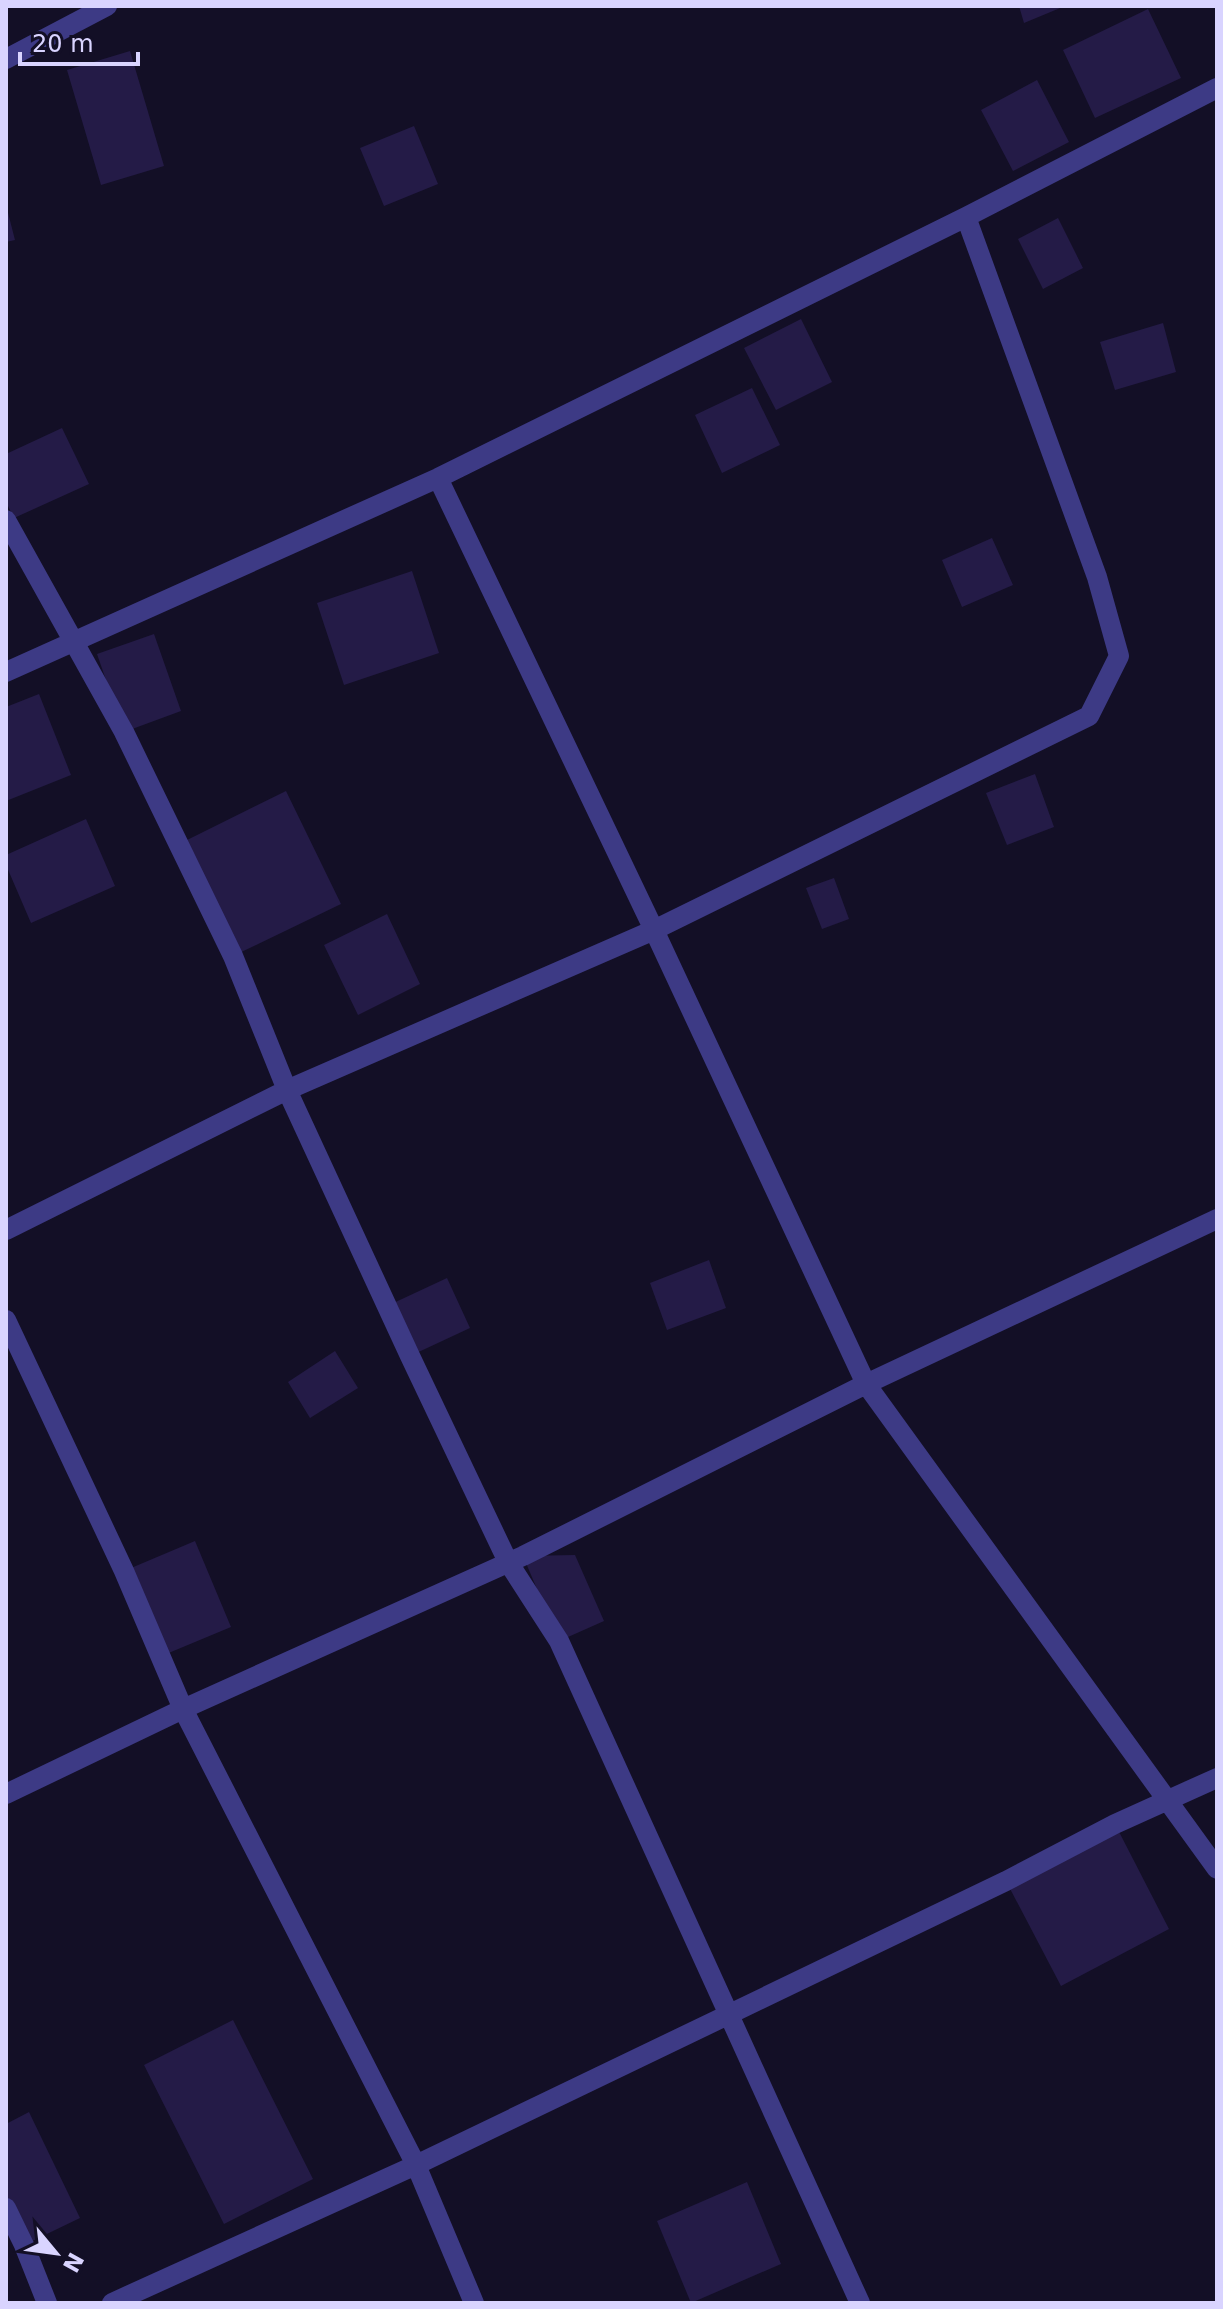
<svg xmlns="http://www.w3.org/2000/svg" width="1223" height="2309" font-family="'DejaVu Sans',sans-serif">
<style>
.building{fill:#241b47}
.lines{fill:none;stroke-linecap:round;stroke-linejoin:round}
.minor{stroke:#3d3a85;stroke-width:20}
</style>
<rect width="100%" height="100%" fill="#130f26"/>
<path class="building" d="M 1019,6 L 1065,6 L 1024,23 Z
M 1148,9 L 1181,78 L 1095,118 L 1063,50 Z
M 130,51 L 164,166 L 101,185 L 67,70 Z
M 1037,80 L 1069,142 L 1013,171 L 981,110 Z
M 414,126 L 438,184 L 384,206 L 360,148 Z
M 6,205 L 15,240 L 6,242 Z
M 1058,218 L 1083,268 L 1043,289 L 1018,239 Z
M 801,319 L 832,382 L 776,410 L 744,348 Z
M 1163,323 L 1176,372 L 1115,390 L 1100,342 Z
M 752,388 L 780,445 L 722,473 L 695,415 Z
M 62,428 L 89,484 L 14,518 L 6,502 L 6,454 Z
M 992,538 L 1013,585 L 962,607 L 942,560 Z
M 412,571 L 439,653 L 344,685 L 317,603 Z
M 154,634 L 181,711 L 124,732 L 97,654 Z
M 39,694 L 71,775 L 6,801 L 6,707 Z
M 1035,774 L 1054,827 L 1007,845 L 986,793 Z
M 286,791 L 341,904 L 233,956 L 179,844 Z
M 86,819 L 115,886 L 31,923 L 6,865 L 6,855 Z
M 834,878 L 849,919 L 822,929 L 806,888 Z
M 387,914 L 420,984 L 358,1015 L 324,945 Z
M 709,1260 L 726,1308 L 667,1330 L 650,1283 Z
M 447,1278 L 470,1328 L 410,1356 L 387,1306 Z
M 335,1351 L 358,1388 L 310,1418 L 288,1382 Z
M 195,1541 L 231,1627 L 159,1657 L 124,1571 Z
M 575,1555 L 604,1621 L 559,1641 L 523,1556 Z
M 1115,1824 L 1169,1929 L 1061,1986 L 1006,1881 Z
M 233,2020 L 313,2179 L 224,2224 L 144,2065 Z
M 29,2112 L 80,2218 L 24,2245 L 6,2208 L 6,2124 Z
M 747,2182 L 781,2264 L 691,2303 L 657,2221 Z"/>
<g class="lines">
<path class="minor" d="M 6,59 L 107,6
M 438,478 L 654,930 L 866,1384 L 1217,1869
M 6,520 L 124,732 L 233,956 L 287,1090 L 410,1356 L 508,1562 L 559,1641 L 860,2303
M 6,672 L 438,478 L 966,217 L 1217,88
M 6,1230 L 287,1090 L 654,930 L 1089,716 L 1119,656 L 1097,577 L 966,217
M 6,1320 L 124,1571 L 183,1709 L 416,2165 L 474,2303
M 6,1794 L 183,1709 L 523,1556 L 866,1384 L 1217,1219
M 6,2208 L 24,2245 L 47,2303
M 112,2303 L 416,2165 L 1006,1881 L 1115,1824 L 1217,1778"/>
</g>
<rect width="1223" height="2309" fill="none" stroke="#d9d4ff" stroke-width="16"/>
<g transform="translate(56 2253) rotate(119)" stroke="#130f26" stroke-width="6" paint-order="stroke">
<path d="M0-6L14 30L0 20L-14 30Z" fill="#d9d4ff"/>
<text y="-12" font-size="22" font-weight="bold" text-anchor="middle" fill="#d9d4ff">N</text>
</g>
<path d="M20 52v12h118v-12" fill="none" stroke="#d9d4ff" stroke-width="4"/>
<text x="32" y="52" font-size="24" fill="#d9d4ff" stroke="#130f26" stroke-width="6" paint-order="stroke">20 m</text>
</svg>
